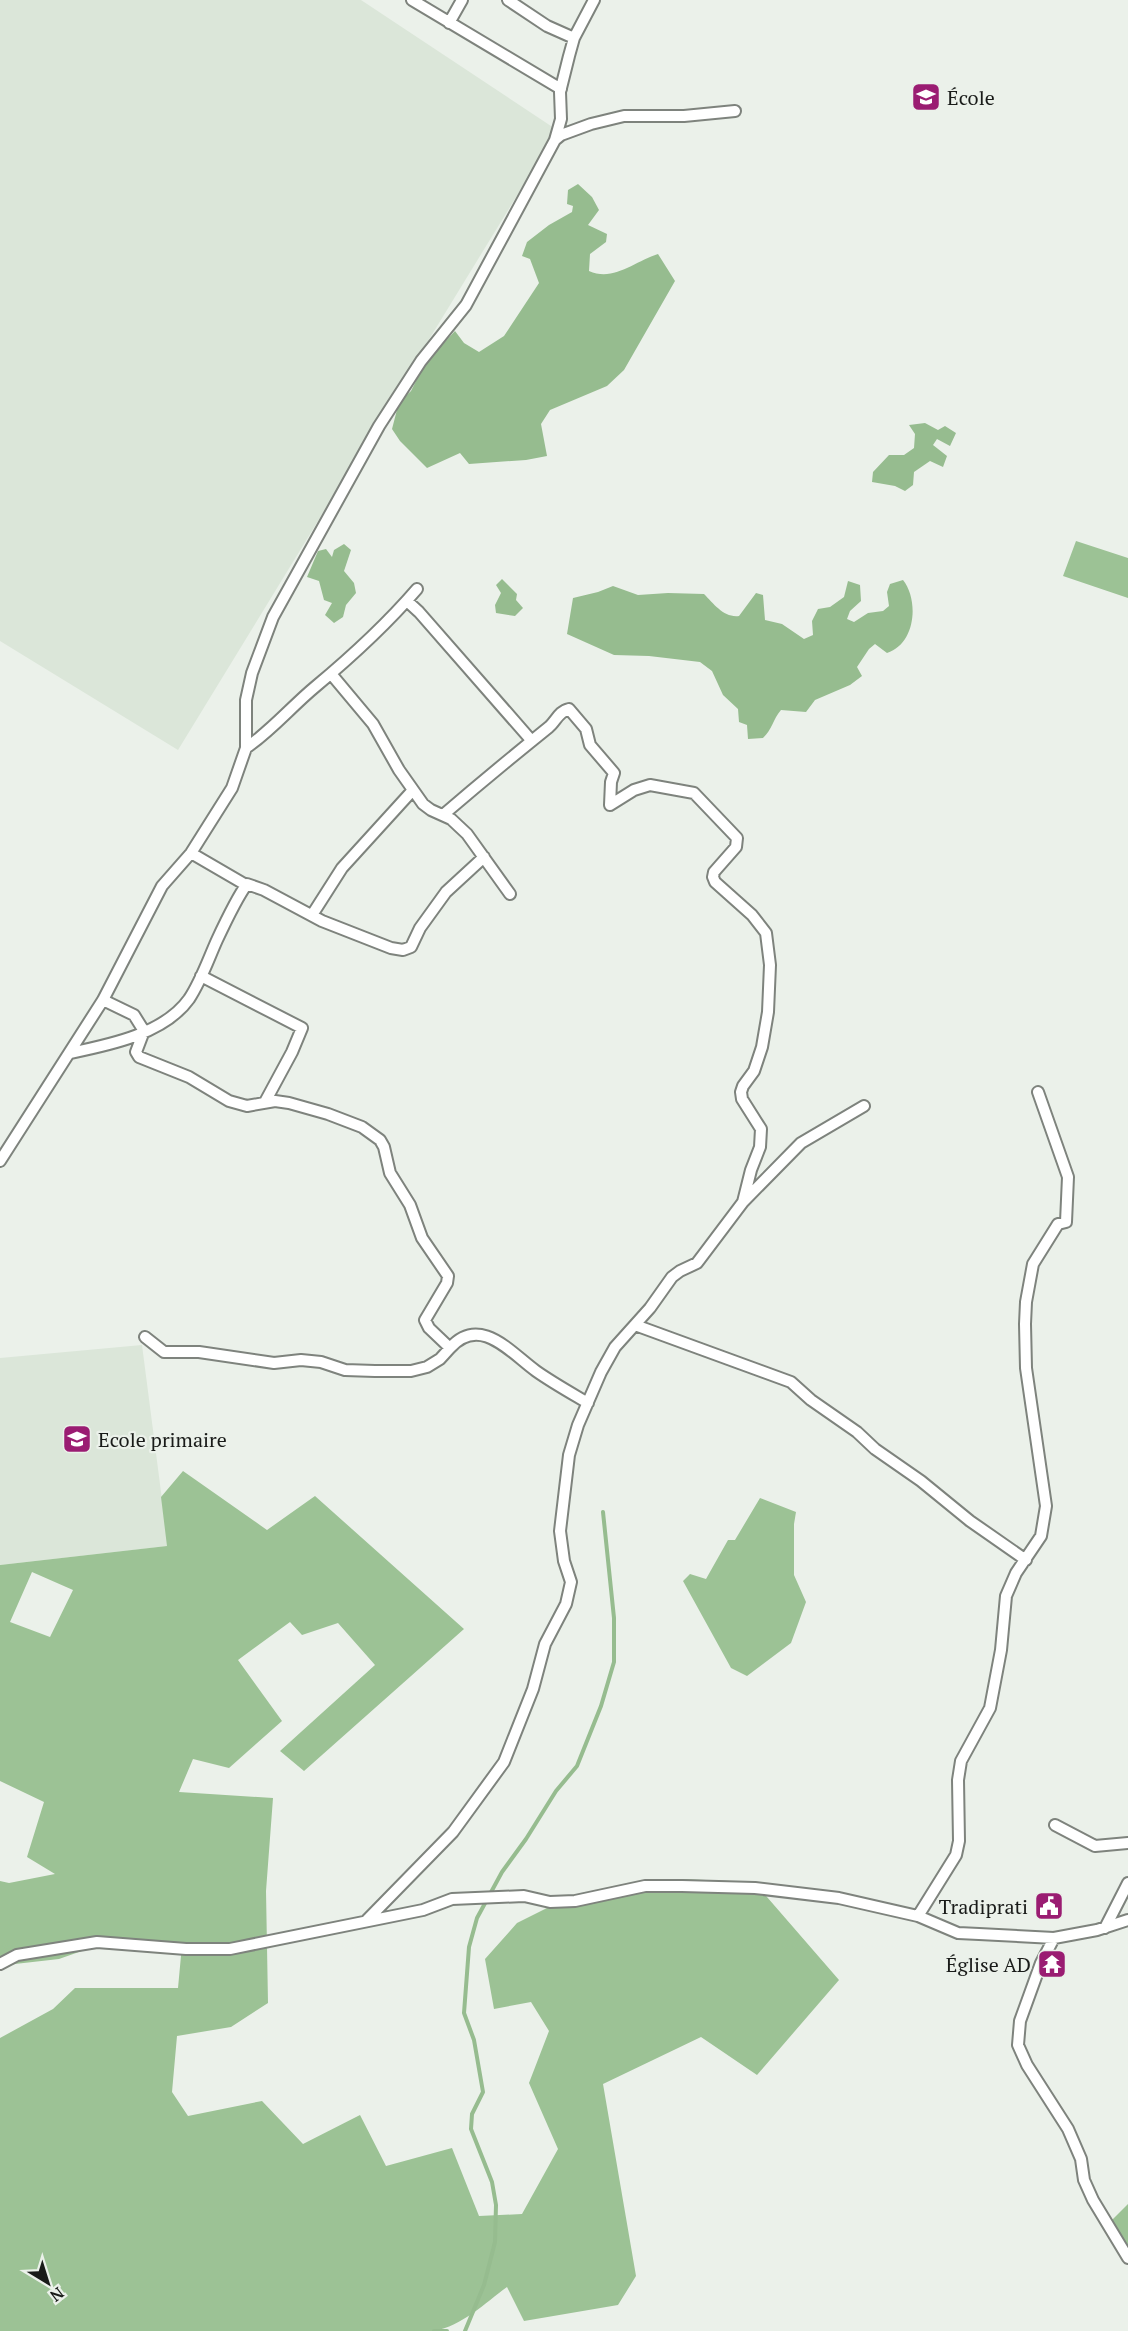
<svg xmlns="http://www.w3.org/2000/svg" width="1128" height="2331" font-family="'PT Serif',serif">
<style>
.built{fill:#dbe6d9}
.forest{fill:#9cc295;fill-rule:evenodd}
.water{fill:#96bc8f}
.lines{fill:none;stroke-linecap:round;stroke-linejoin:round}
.stream{stroke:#96bc8f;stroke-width:4}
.minor-casing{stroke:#7e837d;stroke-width:14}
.minor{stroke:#fff;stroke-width:10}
.labels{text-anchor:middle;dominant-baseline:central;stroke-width:4.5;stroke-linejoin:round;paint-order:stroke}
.poi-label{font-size:20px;fill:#191b19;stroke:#ebf1ea;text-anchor:start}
</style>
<rect width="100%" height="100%" fill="#ebf1ea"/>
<path class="built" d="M 0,0 L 361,0 L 557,130 L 178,750 L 0,641 Z
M 142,1345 L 168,1546 L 0,1565 L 0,1358 Z"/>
<path class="forest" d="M 1076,541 L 1128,558 L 1128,598 L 1063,576 Z
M 183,1471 L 267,1530 L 315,1496 L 464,1629 L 304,1771 L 280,1751 L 375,1665 L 338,1623 L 302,1635 L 290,1622 L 238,1660 L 282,1721 L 229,1768 L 193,1759 L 179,1792 L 273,1798 L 266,1891 L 268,2003 L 231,2027 L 177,2036 L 172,2092 L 188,2116 L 262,2101 L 303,2144 L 360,2115 L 386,2166 L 452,2148 L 479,2216 L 522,2214 L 558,2149 L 529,2083 L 549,2031 L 531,2002 L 494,2009 L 485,1959 L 517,1923 L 573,1895 L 681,1879 L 754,1882 L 839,1980 L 757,2075 L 701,2037 L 603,2084 L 636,2276 L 618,2305 L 524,2321 L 507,2287 C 485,2303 462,2326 434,2331 L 0,2331 L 0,2038 L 53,2009 L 75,1988 L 178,1988 L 182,1945 L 93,1947 L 59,1959 L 15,1964 L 0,1969 L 0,1881 L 9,1883 L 55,1874 L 27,1857 L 44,1802 L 0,1781 L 0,1565 L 167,1546 L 161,1497 ZM 32,1572 L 73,1590 L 50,1637 L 10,1622 Z
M 760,1498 L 796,1512 L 794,1524 L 794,1575 L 806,1602 L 791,1643 L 747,1676 L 731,1668 L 683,1581 L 690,1574 L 706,1579 L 728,1540 L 735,1540 Z
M 1128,2204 L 1128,2252 L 1110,2222 Z"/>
<path class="water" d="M 578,184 L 592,197 L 599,210 L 588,225 L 607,234 L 606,242 L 590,254 L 589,271 C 614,282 635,261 658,254 L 675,281 L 624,370 L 607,386 L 550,410 L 541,424 L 547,456 L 526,460 L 469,464 L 460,453 L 427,468 L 400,441 L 392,429 L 399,402 L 411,391 L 425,363 L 455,331 L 464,343 L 479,352 L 504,336 L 539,283 L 530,259 L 522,256 L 527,242 L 549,225 L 572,212 L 573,206 L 567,204 L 568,190 Z
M 925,423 L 938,430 L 945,426 L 956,433 L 950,446 L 937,439 L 933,445 L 947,456 L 943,467 L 930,461 L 914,472 L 913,485 L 905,491 L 895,486 L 872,482 L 873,472 L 889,455 L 904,455 L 914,448 L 915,434 L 909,425 Z
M 344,544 L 351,550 L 344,571 L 354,583 L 356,593 L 346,605 L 343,617 L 334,623 L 325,615 L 332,603 L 324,600 L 319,581 L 307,577 L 318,551 L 326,549 L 332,557 L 334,550 Z
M 502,579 L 517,594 L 516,600 L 523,608 L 515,616 L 496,613 L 495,605 L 501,593 L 496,585 Z
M 903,580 C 919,600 916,644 887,653 L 875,644 L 869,649 L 857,667 L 862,676 L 850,685 L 815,700 L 806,712 L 781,710 C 773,719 772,730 763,738 L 748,739 L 747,725 L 739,722 L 738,709 L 723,695 L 712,671 L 700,662 L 649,656 L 614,655 L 567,634 L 573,598 L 598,592 L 613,586 L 638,595 L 668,593 L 704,594 C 714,604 724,618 739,616 L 756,593 L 763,595 L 765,620 L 782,624 L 804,639 L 813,635 L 812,621 L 818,609 L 830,607 L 844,597 L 848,581 L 860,585 L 861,601 L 850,611 L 847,619 L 854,622 L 868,613 L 883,611 L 889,606 L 887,592 L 890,584 Z"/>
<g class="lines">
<path class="stream" d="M 434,2331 L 447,2331
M 465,2331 L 484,2285 L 495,2242 L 496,2205 L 492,2182 L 471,2129 L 472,2114 L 483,2092 L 474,2040 L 464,2013 L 469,1947 L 477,1918 L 502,1872 L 526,1839 L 556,1791 L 577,1766 L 601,1706 L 614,1662 L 614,1618 L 603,1512"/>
<g class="minor-casing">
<path id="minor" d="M 412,0 L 561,89
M 508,0 L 547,26 L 574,38
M 449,23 L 462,0
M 555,140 L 561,135 L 591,124 L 624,116 L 684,116 L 735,111
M 407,601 L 419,612 L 531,740
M 332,675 L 373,724 L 399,770 L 423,804 L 431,810 L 451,819 L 467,834 L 510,894
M 246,748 C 272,730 291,707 315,687 C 351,657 386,625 417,589
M 610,805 L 634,790 L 650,785 L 694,793 L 737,838 L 736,847 L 714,872 L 713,877 L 715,882 L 752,915 L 766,933 L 770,965 L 768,1012 L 762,1047 L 754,1071 L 743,1086 L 741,1092 L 742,1099 L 761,1129 L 760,1147 L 751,1170 L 743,1202
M 443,815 C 478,785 513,756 549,727 C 556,721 559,711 569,709 L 586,729 L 590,745 L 614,773 L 611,782 L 610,805
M 191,853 L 246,885
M 312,915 L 342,868 L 413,790
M 201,976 L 302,1028 L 292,1052 L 265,1102
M 103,1000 L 134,1015 L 144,1031 L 136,1052 L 139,1057 L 189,1077 L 229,1101 L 247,1106 L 275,1101 L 289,1103 L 328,1114 L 362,1127 L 380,1140 L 384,1147 L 390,1173 L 410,1205 L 422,1238 L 448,1276 L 447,1283 L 425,1320 L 429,1328 L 450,1348 C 480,1314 511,1353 536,1371 C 553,1383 571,1393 588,1403
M 70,1053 C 109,1045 164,1034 189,999 C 201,981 208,960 217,940 C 224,925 238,896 247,884 L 264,890 L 322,921 L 391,948 L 403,950 L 411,947 L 420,928 L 446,892 L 484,857
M 0,1161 L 103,1000 L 162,886 L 191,853 L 232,788 L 246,748 L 246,700 L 252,673 L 273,617 L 379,426 L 421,361 L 466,305 L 555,140 L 561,119 L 560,92 L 569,56 L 574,38 L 594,0
M 635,1325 L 791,1382 L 811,1400 L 857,1432 L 875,1449 L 921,1481 L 970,1521 L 1026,1560
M 145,1337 L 164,1352 L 199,1352 L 274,1363 L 301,1360 L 321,1362 L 345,1370 L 375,1371 L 411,1371 L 427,1367 L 440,1359 L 450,1348
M 1055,1825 L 1095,1846 L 1128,1843
M 918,1916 L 956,1855 L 959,1841 L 958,1780 L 961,1761 L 990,1708 L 1001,1650 L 1006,1596 L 1016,1573 L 1041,1536 L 1046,1506 L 1026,1368 L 1025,1324 L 1026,1302 L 1033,1264 L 1058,1224 L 1066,1222 L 1068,1177 L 1038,1092
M 367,1920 L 453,1832 L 504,1762 L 533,1689 L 545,1644 L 566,1604 L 571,1582 L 564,1561 L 560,1531 L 569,1455 L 578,1425 L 601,1372 L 615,1347 L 650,1308 L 672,1277 L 680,1271 L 697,1263 L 743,1202 L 801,1143 L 864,1106
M 1105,1928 L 1128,1883
M 1054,1938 L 1041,1963 L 1020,2021 L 1018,2045 L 1027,2065 L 1068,2129 L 1081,2159 L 1084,2180 L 1093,2200 L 1128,2258
M 0,1964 L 17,1955 L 97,1942 L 186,1949 L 230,1949 L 423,1910 L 452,1899 L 524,1896 L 550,1902 L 575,1901 L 645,1886 L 682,1886 L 755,1888 L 839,1898 L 918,1916 L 958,1933 L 979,1934 L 1054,1938 L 1097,1930 L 1128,1920"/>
</g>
<use href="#minor" class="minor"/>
</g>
<defs>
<g id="school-square" transform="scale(1.5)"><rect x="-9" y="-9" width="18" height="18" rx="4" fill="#9a1c72" stroke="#ebf1ea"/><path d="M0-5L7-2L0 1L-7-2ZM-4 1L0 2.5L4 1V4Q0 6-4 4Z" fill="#fff"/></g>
<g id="civic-square" transform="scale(1.5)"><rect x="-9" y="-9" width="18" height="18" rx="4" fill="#9a1c72" stroke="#ebf1ea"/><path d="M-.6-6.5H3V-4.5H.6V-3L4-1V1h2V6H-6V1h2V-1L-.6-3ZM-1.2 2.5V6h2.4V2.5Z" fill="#fff"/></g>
<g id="temple-square" transform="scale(1.5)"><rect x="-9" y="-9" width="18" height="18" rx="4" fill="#9a1c72" stroke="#ebf1ea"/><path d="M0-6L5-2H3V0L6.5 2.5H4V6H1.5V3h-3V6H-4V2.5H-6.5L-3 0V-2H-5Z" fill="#fff"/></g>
</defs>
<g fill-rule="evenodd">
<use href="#school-square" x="926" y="97"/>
<use href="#school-square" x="77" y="1439"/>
<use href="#civic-square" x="1049" y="1906"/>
<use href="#temple-square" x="1052" y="1964"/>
</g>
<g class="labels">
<g class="poi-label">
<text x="947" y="97">École</text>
<text x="98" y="1439">Ecole primaire</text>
<text x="1028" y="1906" text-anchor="end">Tradiprati</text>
<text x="1031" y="1964" text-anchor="end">Église AD</text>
</g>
</g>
<g transform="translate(48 2283) rotate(142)" stroke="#ebf1ea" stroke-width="4.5" paint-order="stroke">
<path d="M0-4.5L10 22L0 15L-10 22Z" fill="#191b19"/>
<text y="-9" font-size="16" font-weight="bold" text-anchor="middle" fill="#191b19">N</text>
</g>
</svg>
